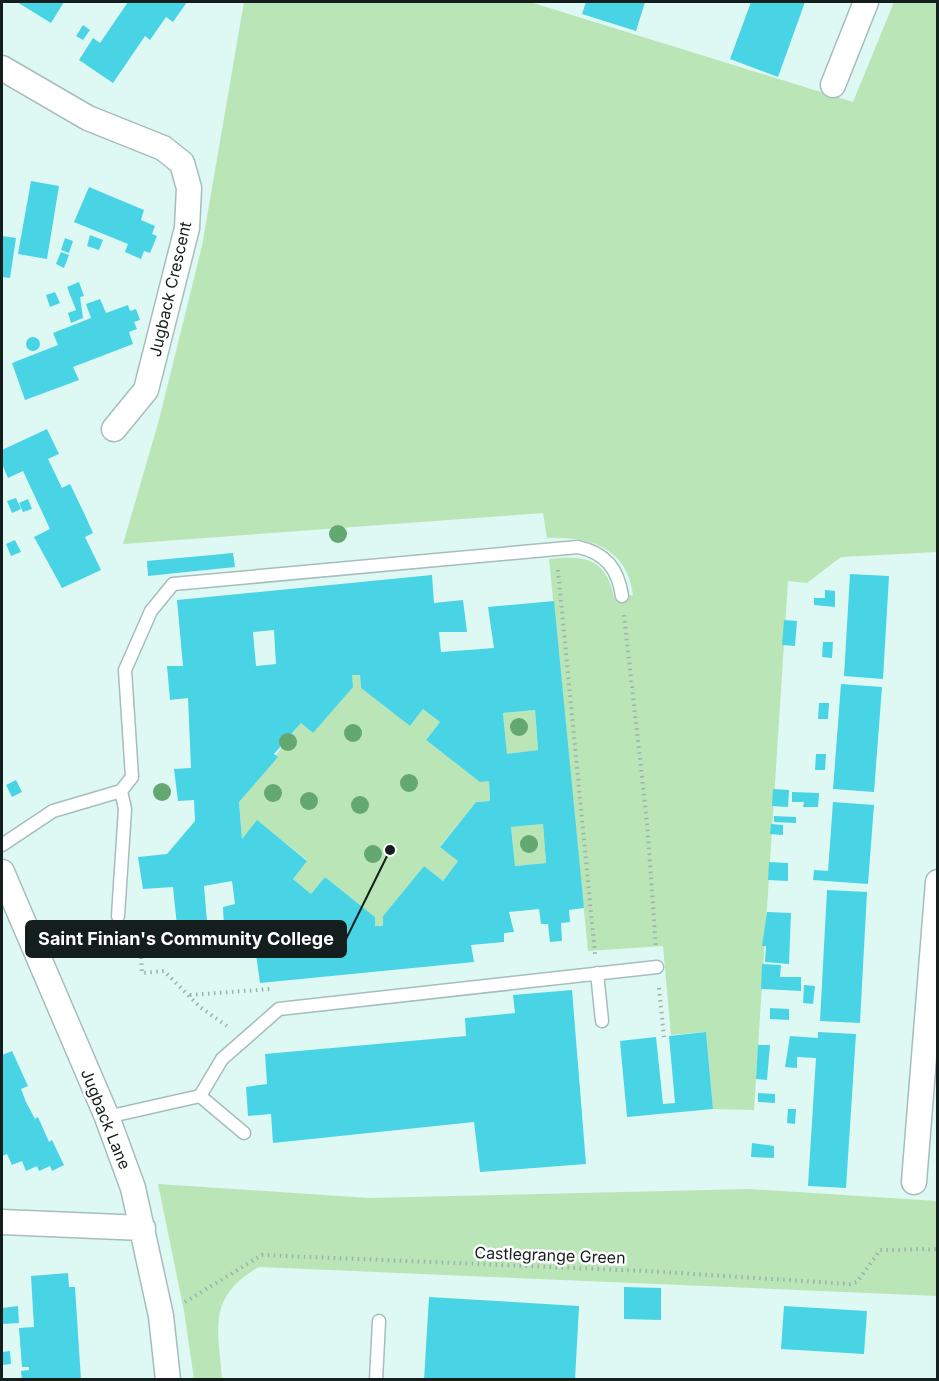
<svg xmlns="http://www.w3.org/2000/svg" width="939" height="1381" font-family="Inter,sans-serif">
<style>
.green{fill:#bae5b7}
.building{fill:#49d4e6;fill-rule:evenodd}
.lines{fill:none;stroke-linecap:round;stroke-linejoin:round}
.lane-casing{stroke:#a6bebb;stroke-width:15}
.street-casing{stroke:#a6bebb;stroke-width:27}
.path{stroke:#9db1ae;stroke-width:4;stroke-dasharray:1.5 4.5;stroke-linecap:butt}
.lane{stroke:#fff;stroke-width:12}
.street{stroke:#fff;stroke-width:24}
.tree{fill:#64a871}
.labels{text-anchor:middle;dominant-baseline:central;stroke-width:5;stroke-linejoin:round;paint-order:stroke}
.street-label{font-size:16px;fill:#141e1c;stroke:#fefefe}
.leader{fill:none;stroke:#141e1c;stroke-width:2}
.callout-dot{fill:#141e1c;stroke:#fefefe;stroke-width:2}
.callout{fill:#141e1c;stroke:#141e1c;stroke-width:2}
.callout-label{font-size:18px;text-anchor:middle;font-weight:bold;fill:#fff}
</style>
<rect width="100%" height="100%" fill="#def8f4"/>
<path class="green" d="M 244,2 L 530,2 L 853,102 L 894,2 L 937,2 L 937,552 L 841,557 L 807,583 L 788,581 L 754,1110 L 713,1109 L 706,1032 L 671,1035 L 663,946 L 588,951 L 549,559 C 585,555 606,558 614,597 L 633,595 C 627,547 589,536 547,538 L 543,513 L 123,544 L 159,420 L 202,246 Z
M 352,675 L 360,675 L 361,688 L 410,726 L 423,709 L 440,722 L 426,740 L 479,781 L 489,781 L 490,801 L 476,802 L 440,846 L 458,861 L 443,881 L 424,866 L 383,916 L 383,926 L 375,926 L 375,917 L 325,877 L 311,894 L 293,879 L 307,860 L 257,821 L 242,839 L 239,802 L 301,723 L 313,733 Z
M 535,710 L 538,750 L 507,754 L 503,713 Z
M 543,824 L 546,863 L 515,866 L 511,827 Z
M 158,1184 L 369,1198 L 749,1189 L 937,1201 L 937,1296 L 259,1267 C 207,1297 218,1327 222,1379 L 194,1379 L 184,1311 Z"/>
<path class="building" d="M 17,2 L 64,2 L 51,23 Z
M 128,2 L 187,2 L 173,22 L 166,17 L 150,40 L 145,36 L 113,83 L 79,60 L 93,38 L 100,43 Z
M 586,2 L 645,2 L 636,31 L 582,14 Z
M 751,2 L 805,2 L 778,77 L 730,59 Z
M 83,25 L 90,30 L 83,40 L 76,36 Z
M 31,181 L 59,186 L 47,259 L 18,254 Z
M 89,187 L 144,210 L 141,220 L 155,226 L 152,234 L 157,236 L 150,253 L 144,251 L 141,259 L 125,252 L 128,244 L 74,222 Z
M 90,235 L 103,240 L 99,250 L 87,246 Z
M 2,236 L 16,238 L 10,278 L 2,277 Z
M 65,238 L 73,241 L 69,253 L 61,250 Z
M 61,252 L 69,255 L 64,268 L 56,264 Z
M 79,282 L 84,296 L 80,297 L 83,318 L 71,323 L 68,313 L 76,310 L 67,287 Z
M 55,292 L 60,303 L 50,307 L 46,295 Z
M 100,299 L 106,313 L 128,305 L 130,311 L 136,309 L 140,320 L 134,322 L 137,329 L 129,332 L 133,344 L 73,367 L 79,380 L 25,400 L 12,363 L 58,345 L 53,333 L 91,318 L 86,304 Z
M26 344a7 7 0 1 1 14 0a7 7 0 1 1-14 0Z
M 47,429 L 59,454 L 48,459 L 62,488 L 70,484 L 84,513 L 93,533 L 85,537 L 101,570 L 62,588 L 34,537 L 50,529 L 23,471 L 8,478 L 2,464 L 2,450 Z
M 16,498 L 21,509 L 12,513 L 7,501 Z
M 28,499 L 32,509 L 23,512 L 19,503 Z
M 15,540 L 21,552 L 11,556 L 6,544 Z
M 233,553 L 235,567 L 148,576 L 147,561 Z
M 850,574 L 889,576 L 883,679 L 844,676 Z
M 432,575 L 434,603 L 463,600 L 467,632 L 439,632 L 441,652 L 494,648 L 488,607 L 554,601 L 584,908 L 569,910 L 570,922 L 561,923 L 562,941 L 550,942 L 548,924 L 541,924 L 539,909 L 509,912 L 514,932 L 504,933 L 504,942 L 471,945 L 474,962 L 260,983 L 254,940 L 267,938 L 266,924 L 224,930 L 223,907 L 235,904 L 232,881 L 204,886 L 208,933 L 178,936 L 173,887 L 143,889 L 138,857 L 167,854 L 195,821 L 194,800 L 178,801 L 174,769 L 191,768 L 188,698 L 170,700 L 167,666 L 183,666 L 177,600 ZM 274,630 L 276,664 L 256,666 L 253,632 ZM 352,675 L 360,675 L 361,688 L 410,726 L 423,709 L 440,722 L 426,740 L 480,782 L 489,781 L 490,801 L 476,802 L 440,847 L 458,861 L 443,881 L 424,866 L 383,916 L 383,926 L 375,926 L 375,917 L 325,877 L 311,894 L 293,879 L 307,861 L 257,820 L 242,839 L 239,802 L 278,757 L 274,754 L 301,723 L 313,733 L 353,687 ZM 535,710 L 538,750 L 507,754 L 503,713 ZM 543,824 L 546,863 L 515,866 L 511,827 Z
M 825,590 L 835,591 L 835,607 L 814,605 L 814,598 L 825,598 Z
M 784,620 L 797,621 L 795,646 L 782,645 Z
M 823,642 L 833,642 L 832,658 L 822,657 Z
M 841,684 L 882,687 L 874,792 L 833,789 Z
M 819,703 L 829,703 L 828,719 L 818,719 Z
M 816,754 L 826,754 L 825,770 L 815,770 Z
M 16,780 L 22,792 L 12,797 L 6,785 Z
M 773,789 L 789,790 L 788,807 L 772,806 Z
M 792,792 L 819,793 L 818,807 L 803,807 L 804,802 L 792,802 Z
M 833,802 L 874,805 L 868,884 L 813,880 L 814,870 L 828,871 Z
M 774,816 L 796,817 L 796,823 L 774,822 Z
M 771,824 L 783,825 L 783,835 L 770,834 Z
M 769,862 L 788,863 L 788,881 L 768,880 Z
M 827,890 L 867,892 L 860,1023 L 820,1021 Z
M 767,912 L 791,913 L 789,964 L 765,962 L 766,946 L 762,946 Z
M 762,964 L 781,965 L 780,977 L 801,977 L 801,991 L 761,989 Z
M 804,985 L 815,986 L 813,1004 L 803,1003 Z
M 572,990 L 586,1164 L 480,1172 L 474,1122 L 273,1143 L 271,1114 L 248,1116 L 246,1087 L 267,1084 L 265,1054 L 466,1036 L 465,1018 L 515,1013 L 513,995 Z
M 770,1008 L 789,1009 L 789,1020 L 770,1019 Z
M 706,1032 L 713,1109 L 627,1117 L 620,1041 L 656,1037 L 663,1104 L 675,1103 L 669,1036 Z
M 818,1032 L 856,1034 L 846,1188 L 808,1186 L 816,1058 L 797,1057 L 797,1068 L 785,1067 L 790,1036 L 818,1038 Z
M 758,1045 L 770,1045 L 767,1080 L 756,1079 Z
M 12,1051 L 28,1086 L 21,1089 L 26,1102 L 35,1119 L 38,1117 L 49,1142 L 52,1140 L 64,1165 L 52,1171 L 50,1166 L 39,1171 L 37,1166 L 26,1171 L 22,1161 L 12,1165 L 7,1154 L 2,1156 L 2,1055 Z
M 758,1093 L 775,1094 L 775,1103 L 758,1102 Z
M 788,1109 L 796,1109 L 795,1124 L 787,1123 Z
M 752,1143 L 774,1146 L 774,1158 L 751,1157 Z
M 68,1273 L 69,1287 L 75,1287 L 81,1380 L 22,1380 L 21,1371 L 29,1370 L 29,1367 L 22,1367 L 19,1328 L 34,1327 L 31,1276 Z
M 624,1287 L 661,1288 L 661,1320 L 624,1319 Z
M 429,1297 L 579,1306 L 575,1380 L 424,1380 Z
M 18,1306 L 19,1323 L 2,1324 L 2,1308 Z
M 784,1306 L 867,1311 L 864,1354 L 781,1349 Z
M 10,1351 L 11,1364 L 2,1365 L 2,1352 Z"/>
<g class="lines">
<g class="lane-casing">
<path id="lane" d="M 2,845 L 53,811 L 121,791
M 118,916 L 125,809 L 121,791 L 132,777 L 125,670 L 151,611 L 173,584 L 578,547 C 606,553 618,569 622,596
M 597,973 L 602,1021
M 107,1117 L 200,1096
M 244,1133 L 200,1096 L 222,1059 L 279,1009 L 657,967
M 376,1380 L 379,1321"/>
</g>
<g class="street-casing">
<path id="street" d="M 2,68 L 88,118 L 163,148 L 182,163 L 189,188 L 187,228 L 146,390 L 114,429
M 833,85 L 866,2
M 2,872 L 107,1117 L 133,1188 L 161,1316 L 168,1380
M 914,1182 L 938,882
M 2,1222 L 143,1228"/>
</g>
<path class="path" d="M 558,570 L 595,954
M 624,615 L 647,822 L 656,948
M 120,937 L 141,955 L 142,973 L 164,971 L 200,1007 L 227,1026
M 659,988 L 664,1037
M 190,995 L 270,989
M 185,1302 L 262,1255 L 647,1271 L 850,1284 L 857,1282 L 880,1250 L 938,1249"/>
<use href="#lane" class="lane"/>
<use href="#street" class="street"/>
</g>
<g class="tree">
<circle cx="338" cy="534" r="9"/>
<circle cx="519" cy="727" r="9"/>
<circle cx="353" cy="733" r="9"/>
<circle cx="288" cy="742" r="9"/>
<circle cx="409" cy="783" r="9"/>
<circle cx="162" cy="792" r="9"/>
<circle cx="273" cy="793" r="9"/>
<circle cx="309" cy="801" r="9"/>
<circle cx="360" cy="805" r="9"/>
<circle cx="529" cy="844" r="9"/>
<circle cx="373" cy="854" r="9"/>
</g>
<g class="labels">
<g class="street-label">
<text transform="translate(170 289) rotate(-77)">Jugback Crescent</text>
<text transform="translate(106 1119) rotate(68)">Jugback Lane</text>
<text transform="translate(550 1255) rotate(2)">Castlegrange Green</text>
</g>
</g>
<path class="leader" d="M390 850L346 939"/>
<circle class="callout-dot" cx="390" cy="850" r="6"/>
<rect class="callout" x="26" y="921" width="320" height="36" rx="6"/>
<g class="callout-label">
<text x="186" y="945">Saint Finian's Community College</text>
</g>
<rect width="939" height="1381" fill="none" stroke="#141e1c" stroke-width="6"/>
</svg>
